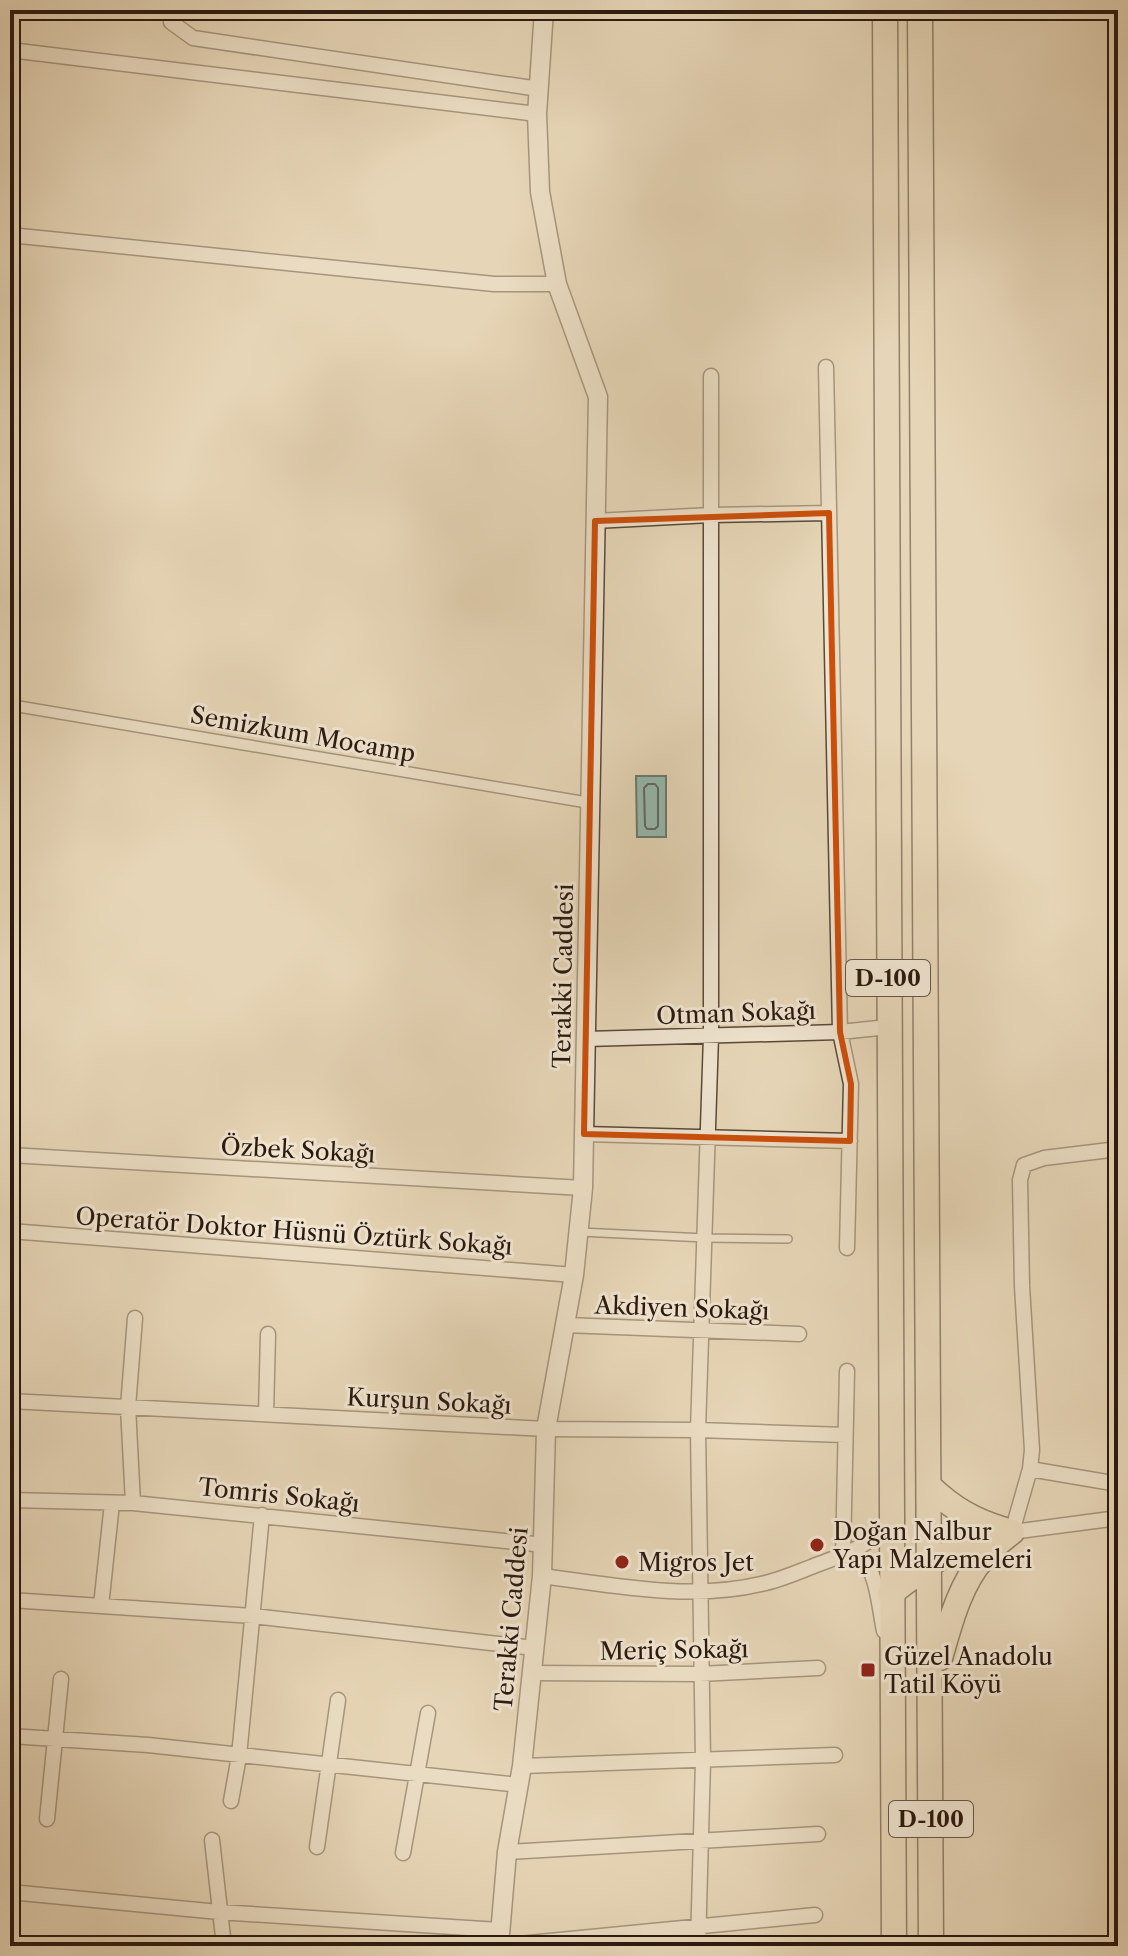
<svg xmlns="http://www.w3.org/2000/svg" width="1128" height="1956" font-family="'Libre Caslon Text',serif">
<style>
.water{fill:#96b9af;stroke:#6b796f;stroke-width:2}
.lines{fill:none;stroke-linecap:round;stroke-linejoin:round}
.shore{stroke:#60695f;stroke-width:2}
.service-casing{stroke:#5a4839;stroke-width:10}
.pedestrian-casing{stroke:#5a4839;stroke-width:13}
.minor-casing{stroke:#5a4839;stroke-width:17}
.tertiary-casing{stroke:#5a4839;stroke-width:21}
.trunk-casing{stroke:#2b190f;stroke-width:27}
.service{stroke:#efe4d0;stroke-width:7}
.pedestrian{stroke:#efe4d0;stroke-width:10}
.minor{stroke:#efe4d0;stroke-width:14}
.tertiary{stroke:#efe4d0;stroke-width:18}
.trunk{stroke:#e6d6b7;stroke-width:24}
.marked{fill:none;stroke:#cc4f0c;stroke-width:6;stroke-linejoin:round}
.poi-dot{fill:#8f2418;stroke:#efe4d0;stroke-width:3}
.labels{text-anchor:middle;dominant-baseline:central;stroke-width:6;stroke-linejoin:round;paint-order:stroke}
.shield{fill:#efe4d0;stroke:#665649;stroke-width:2}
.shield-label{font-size:22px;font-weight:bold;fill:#2b190f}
.street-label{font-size:24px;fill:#2b190f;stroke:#efe4d0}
.poi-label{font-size:24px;fill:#2b190f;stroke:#efe4d0;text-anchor:start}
</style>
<rect width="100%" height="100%" fill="#e6d6b7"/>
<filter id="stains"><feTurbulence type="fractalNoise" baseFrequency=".0025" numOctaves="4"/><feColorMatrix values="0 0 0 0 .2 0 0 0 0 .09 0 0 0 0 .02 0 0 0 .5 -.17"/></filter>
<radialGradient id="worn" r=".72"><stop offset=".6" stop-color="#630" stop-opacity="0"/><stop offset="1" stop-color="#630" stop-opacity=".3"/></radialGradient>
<path class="water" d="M 636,776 L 666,776 L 666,837 L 637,837 Z"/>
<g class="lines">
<path class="shore" d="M 648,784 L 655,784 L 658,788 L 658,826 L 655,829 L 647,829 L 645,826 L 644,788 Z"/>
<g class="service-casing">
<path id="service" d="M 580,1232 L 705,1238 L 788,1239"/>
</g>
<g class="pedestrian-casing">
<path id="pedestrian" d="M 10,705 L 590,803"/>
</g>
<g class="minor-casing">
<path id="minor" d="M 173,10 L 171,22 L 193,38 L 539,89
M 10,50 L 537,114
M 10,235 L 494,284 L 557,284
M 826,367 L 840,1032 L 851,1084 L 847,1248
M 595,521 L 711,515 L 829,513
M 586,1039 L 840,1032 L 888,1027
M 584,1134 L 850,1141
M 1118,1149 L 1044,1158 L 1024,1165 L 1020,1180 L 1022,1286 L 1032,1450 L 1030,1469 L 1012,1532 L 1118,1518
M 10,1155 L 583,1188
M 10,1231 L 574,1275
M 565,1325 L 799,1334
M 10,1401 L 546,1429 L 698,1430 L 845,1435
M 266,1414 L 268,1334
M 1030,1469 L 1118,1484
M 10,1500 L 133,1503 L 544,1545
M 133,1503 L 128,1407 L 135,1318
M 843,1555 L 847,1371
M 844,1555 C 851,1556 857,1556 863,1560 C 877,1572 880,1613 884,1631
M 542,1576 C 613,1585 690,1601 761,1584 C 781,1580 800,1571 819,1564 C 846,1554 872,1545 891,1521
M 10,1600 L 253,1616 L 534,1648
M 101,1606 L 112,1503
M 531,1673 L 700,1674 L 818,1668
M 10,1736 L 148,1745 L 519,1785
M 522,1766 L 835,1755
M 231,1801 L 239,1756 L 262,1515
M 47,1819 L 61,1679
M 212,1840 L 224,1946
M 317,1847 L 338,1700
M 507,1852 L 818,1834
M 403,1853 L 428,1713
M 10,1892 L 219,1912 L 499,1930
M 499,1946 L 815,1915
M 698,1946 L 703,1761 L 698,1430 L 711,1036 L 711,376"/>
</g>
<g class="tertiary-casing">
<path id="tertiary" d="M 499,1946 L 507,1852 L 522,1766 L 542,1576 L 546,1429 L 574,1275 L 583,1188 L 598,397 L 557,284 L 540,192 L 537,114 L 544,10"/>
</g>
<g class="trunk-casing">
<path id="trunk" d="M 885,10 L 894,1946
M 920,10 L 931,1946
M 929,1486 C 953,1509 974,1521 1005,1530
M 890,1594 C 933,1561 955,1543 1009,1532
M 940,1658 C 950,1624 959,1586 983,1558 C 991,1548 1002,1540 1012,1532"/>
</g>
<use href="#service" class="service"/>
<use href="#pedestrian" class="pedestrian"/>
<use href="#minor" class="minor"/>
<use href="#tertiary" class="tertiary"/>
<use href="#trunk" class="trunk"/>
</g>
<path d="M0 0H1128V1956H0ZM 829,513 L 840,1032 L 851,1084 L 850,1141 L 584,1134 L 595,521 Z" fill="#e6d6b7" fill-opacity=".55" fill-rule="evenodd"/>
<path class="marked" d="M 829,513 L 840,1032 L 851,1084 L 850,1141 L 584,1134 L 595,521 Z"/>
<g class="poi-dot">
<circle cx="817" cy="1545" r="8"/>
<circle cx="622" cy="1562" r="8"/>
<rect x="860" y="1662" width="16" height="16" rx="4"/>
</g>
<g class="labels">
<g class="shield">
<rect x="846" y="960" width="84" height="36" rx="6"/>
<rect x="889" y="1801" width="84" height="36" rx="6"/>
</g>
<g class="shield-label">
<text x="888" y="978">D-100</text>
<text x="931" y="1819">D-100</text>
</g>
<g class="street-label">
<text transform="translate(303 734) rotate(10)">Semizkum Mocamp</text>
<text transform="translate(563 976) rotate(-89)">Terakki Caddesi</text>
<text transform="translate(736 1013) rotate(-2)">Otman Sokağı</text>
<text transform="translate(298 1150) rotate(3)">Özbek Sokağı</text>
<text transform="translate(294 1231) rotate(4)">Operatör Doktor Hüsnü Öztürk Sokağı</text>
<text transform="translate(682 1308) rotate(2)">Akdiyen Sokağı</text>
<text transform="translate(429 1401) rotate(3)">Kurşun Sokağı</text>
<text transform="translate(279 1495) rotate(6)">Tomris Sokağı</text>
<text transform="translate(511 1619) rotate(-85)">Terakki Caddesi</text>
<text transform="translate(674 1650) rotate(-1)">Meriç Sokağı</text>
</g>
<g class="poi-label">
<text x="833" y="1531">Doğan Nalbur<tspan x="833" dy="28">Yapı Malzemeleri</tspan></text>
<text x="638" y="1562">Migros Jet</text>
<text x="884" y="1656">Güzel Anadolu<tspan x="884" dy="28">Tatil Köyü</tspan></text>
</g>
</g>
<rect width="1128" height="1956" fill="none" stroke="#e6d6b7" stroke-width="40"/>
<rect x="12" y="12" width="1104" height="1932" fill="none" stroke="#2b190f" stroke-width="4"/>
<rect x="20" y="20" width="1088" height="1916" fill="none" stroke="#2b190f" stroke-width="2"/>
<rect width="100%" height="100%" filter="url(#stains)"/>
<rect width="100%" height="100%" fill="url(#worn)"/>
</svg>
